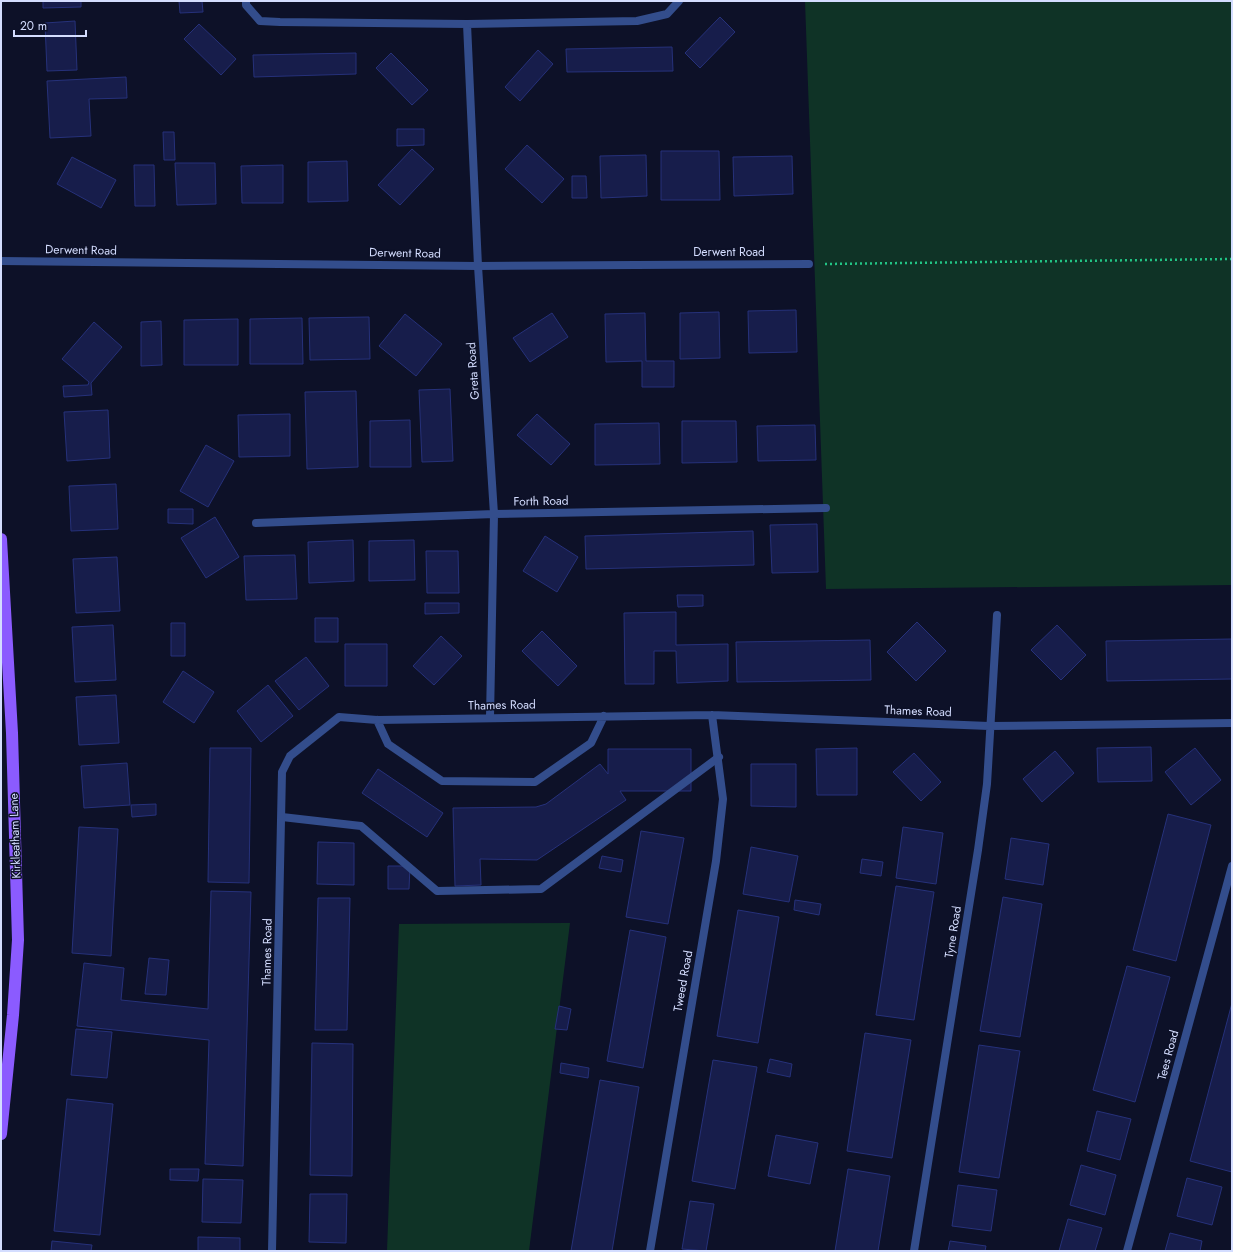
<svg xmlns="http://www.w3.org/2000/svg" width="1233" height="1252" font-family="Jost,sans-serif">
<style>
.green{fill:#0f3326}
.building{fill:#171d4b;stroke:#26317a}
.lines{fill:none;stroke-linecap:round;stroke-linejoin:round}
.path{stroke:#22c585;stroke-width:2.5;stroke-dasharray:2 3;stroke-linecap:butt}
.lane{stroke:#334d8c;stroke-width:8}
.street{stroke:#334d8c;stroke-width:8}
.primary{stroke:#8b5bff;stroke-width:12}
.labels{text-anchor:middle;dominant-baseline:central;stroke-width:3;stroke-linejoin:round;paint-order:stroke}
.street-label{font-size:12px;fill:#d4ddff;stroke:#0d1128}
</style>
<rect width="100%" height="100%" fill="#0d1128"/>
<path class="green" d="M 805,1 L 1232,1 L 1232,585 L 826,589 Z
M 570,923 L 529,1251 L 387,1251 L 399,924 Z"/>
<path class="building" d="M 43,1 L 81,1 L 81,7 L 43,8 Z
M 179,1 L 202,1 L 203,12 L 180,13 Z
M 720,17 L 735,32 L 700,68 L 685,53 Z
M 75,21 L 77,70 L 47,71 L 45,23 Z
M 199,24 L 236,59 L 221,75 L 184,39 Z
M 672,47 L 673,71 L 567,72 L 566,49 Z
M 538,50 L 553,64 L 520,101 L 505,87 Z
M 356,53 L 356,74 L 254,77 L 253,55 Z
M 391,53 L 428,90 L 412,105 L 376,68 Z
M 126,77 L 127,98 L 89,99 L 91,136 L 50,138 L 47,81 Z
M 397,129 L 424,129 L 424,145 L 397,146 Z
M 163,132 L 174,132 L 175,160 L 164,160 Z
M 527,145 L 564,179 L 542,203 L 505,169 Z
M 412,149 L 434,169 L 400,205 L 378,185 Z
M 661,151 L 719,151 L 720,200 L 661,200 Z
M 646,155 L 647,196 L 601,198 L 600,156 Z
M 792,156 L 793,194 L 734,196 L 733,157 Z
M 72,157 L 116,180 L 101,208 L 57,184 Z
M 347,161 L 348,201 L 308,202 L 308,162 Z
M 175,163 L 215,163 L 216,204 L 177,205 Z
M 134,165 L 154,165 L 155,206 L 135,206 Z
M 283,165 L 283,203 L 242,203 L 241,166 Z
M 572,176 L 586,176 L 587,198 L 572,198 Z
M 796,310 L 797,352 L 749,353 L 748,311 Z
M 719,312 L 720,358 L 680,359 L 680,313 Z
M 552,313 L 568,337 L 530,362 L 513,338 Z
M 645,313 L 646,361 L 674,361 L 674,387 L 642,387 L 642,361 L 606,362 L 605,314 Z
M 405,314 L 442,344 L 416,376 L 379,346 Z
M 369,317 L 370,359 L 310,360 L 309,318 Z
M 302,318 L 303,364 L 250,364 L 250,319 Z
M 238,319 L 238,365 L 184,365 L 184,320 Z
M 161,321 L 162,365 L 141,366 L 141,322 Z
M 94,322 L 122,347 L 91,383 L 92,395 L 64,397 L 63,386 L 88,385 L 89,382 L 62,359 Z
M 450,389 L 453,461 L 422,462 L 419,390 Z
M 356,391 L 358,467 L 307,469 L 305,392 Z
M 108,410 L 110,458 L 67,461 L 64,412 Z
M 290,414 L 290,456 L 239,457 L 238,415 Z
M 537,414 L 570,444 L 551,465 L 517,435 Z
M 410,420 L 411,467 L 370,467 L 370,421 Z
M 682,421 L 736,421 L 737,462 L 682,463 Z
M 659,423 L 660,464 L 595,465 L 595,424 Z
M 815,425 L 816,460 L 758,461 L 757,426 Z
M 206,445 L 234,461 L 208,507 L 180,491 Z
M 116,484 L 118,529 L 71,531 L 69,486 Z
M 168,509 L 193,509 L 193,524 L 168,523 Z
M 215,517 L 239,557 L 206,578 L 181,538 Z
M 817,524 L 818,572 L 772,573 L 770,525 Z
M 753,531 L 754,565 L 586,569 L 585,536 Z
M 545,536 L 578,557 L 557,592 L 523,571 Z
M 353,540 L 354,581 L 309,583 L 308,542 Z
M 414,540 L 415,580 L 369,581 L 369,541 Z
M 426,551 L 458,551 L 459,593 L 427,593 Z
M 295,555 L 297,599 L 246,600 L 244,556 Z
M 117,557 L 120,611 L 76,613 L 73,559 Z
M 677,595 L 703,595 L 703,606 L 678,607 Z
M 425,603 L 459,603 L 459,613 L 425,614 Z
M 676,612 L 676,645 L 728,644 L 728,681 L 677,683 L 676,651 L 654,651 L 654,684 L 625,684 L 624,613 Z
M 315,618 L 338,618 L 338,642 L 315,642 Z
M 917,622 L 946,651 L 916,681 L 887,652 Z
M 171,623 L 185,623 L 185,656 L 171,656 Z
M 113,625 L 116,680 L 75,682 L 72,627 Z
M 1057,625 L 1086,655 L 1061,680 L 1031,650 Z
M 542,631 L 577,666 L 558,686 L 522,651 Z
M 441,636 L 462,656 L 434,685 L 413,666 Z
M 1232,639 L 1232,679 L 1107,681 L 1106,641 Z
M 870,640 L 871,680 L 737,682 L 736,642 Z
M 345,644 L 387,644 L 387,686 L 345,686 Z
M 306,657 L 329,686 L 299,710 L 275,681 Z
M 183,671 L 214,692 L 194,723 L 163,702 Z
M 268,685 L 293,716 L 261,742 L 237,711 Z
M 116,695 L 119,743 L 79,745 L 76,697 Z
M 1151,747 L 1152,781 L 1098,782 L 1097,748 Z
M 210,748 L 251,748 L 249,883 L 208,882 Z
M 857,748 L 857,795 L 817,795 L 816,749 Z
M 1195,748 L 1221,780 L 1191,805 L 1165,772 Z
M 608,749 L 691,749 L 691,791 L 620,791 L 626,800 L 537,860 L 480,859 L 481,885 L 455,886 L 453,808 L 536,807 L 546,804 L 600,764 L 608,774 Z
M 1055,751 L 1074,773 L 1042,802 L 1023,779 Z
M 914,753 L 941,782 L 921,801 L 893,772 Z
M 127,763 L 130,805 L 84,808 L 81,766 Z
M 751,764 L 796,764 L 796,807 L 751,806 Z
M 378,769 L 443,813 L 427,837 L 362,793 Z
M 156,804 L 156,815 L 132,817 L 131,805 Z
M 1168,814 L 1211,825 L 1176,961 L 1133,950 Z
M 79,827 L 118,829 L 111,956 L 72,953 Z
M 903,827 L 943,833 L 936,884 L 896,878 Z
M 641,831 L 684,838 L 668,924 L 626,917 Z
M 1011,838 L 1049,844 L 1043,885 L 1005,879 Z
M 318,842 L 354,843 L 354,885 L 317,884 Z
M 751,847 L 798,856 L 789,902 L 743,894 Z
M 602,856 L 623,860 L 621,872 L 599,868 Z
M 862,859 L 883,862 L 881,876 L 860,873 Z
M 388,866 L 410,866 L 409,889 L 388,889 Z
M 896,886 L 934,892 L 914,1020 L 876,1015 Z
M 211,891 L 251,892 L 243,1166 L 205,1164 L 209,1040 L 77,1026 L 84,963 L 124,968 L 121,1000 L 208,1009 Z
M 1003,897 L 1042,904 L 1020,1037 L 980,1031 Z
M 318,898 L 350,898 L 347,1030 L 315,1030 Z
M 795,900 L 821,904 L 819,915 L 794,910 Z
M 738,910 L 779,917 L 758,1043 L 717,1036 Z
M 630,930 L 666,937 L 643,1068 L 607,1061 Z
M 149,958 L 169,960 L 166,995 L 145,994 Z
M 1127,966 L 1170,977 L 1135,1102 L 1093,1090 Z
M 1232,1003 L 1232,1172 L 1190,1161 Z
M 559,1006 L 571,1009 L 567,1030 L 555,1029 Z
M 76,1029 L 112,1032 L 107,1078 L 71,1075 Z
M 865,1033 L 911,1040 L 892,1158 L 847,1151 Z
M 312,1043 L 353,1044 L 352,1176 L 310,1175 Z
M 979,1045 L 1020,1051 L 999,1178 L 959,1172 Z
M 770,1059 L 792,1064 L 790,1077 L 767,1072 Z
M 713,1060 L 757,1067 L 735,1189 L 692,1181 Z
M 561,1063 L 589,1068 L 588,1078 L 560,1073 Z
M 600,1080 L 639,1087 L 612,1251 L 571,1251 Z
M 67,1099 L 113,1104 L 100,1235 L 54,1231 Z
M 1097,1111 L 1131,1119 L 1120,1160 L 1087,1151 Z
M 776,1135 L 818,1143 L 810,1184 L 768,1176 Z
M 1081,1165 L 1116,1175 L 1105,1215 L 1070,1205 Z
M 170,1169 L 199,1169 L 198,1181 L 170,1180 Z
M 848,1169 L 890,1176 L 878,1251 L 835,1251 Z
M 1187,1178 L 1222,1187 L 1212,1225 L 1177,1216 Z
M 203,1179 L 243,1180 L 241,1223 L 202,1222 Z
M 958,1185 L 997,1190 L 991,1231 L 952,1226 Z
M 310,1194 L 347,1194 L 346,1243 L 309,1242 Z
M 690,1201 L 714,1204 L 706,1251 L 682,1249 Z
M 1068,1219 L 1102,1228 L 1095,1251 L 1059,1251 Z
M 1170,1233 L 1202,1241 L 1200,1251 L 1165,1251 Z
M 198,1237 L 240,1238 L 240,1251 L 198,1251 Z
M 52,1241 L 92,1245 L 91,1251 L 51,1251 Z
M 950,1241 L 986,1246 L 985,1251 L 948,1251 Z"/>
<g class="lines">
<path class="path" d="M 825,264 L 1232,259"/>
<path class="lane" d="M 282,817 L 361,826 L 437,891 L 541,889 L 719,757"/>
<path class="street" d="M 246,1 L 246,5 L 260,21 L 280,22 L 467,24 L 637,21 L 667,14 L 679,1
M 467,24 L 478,266 L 494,514 L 490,717
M 1,261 L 478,266 L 809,264
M 256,523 L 494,514 L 826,508
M 377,720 L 388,744 L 442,781 L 535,782 L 591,743 L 604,716
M 272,1251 L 282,772 L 290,756 L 339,717 L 377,720 L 712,715 L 989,726 L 1232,723
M 650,1251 L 716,861 L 723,799 L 712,715
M 914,1251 L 978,850 L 987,784 L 997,615
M 1127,1251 L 1232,866"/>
<path class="primary" d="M 1,539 L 12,733 L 18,940 L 13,1015 L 1,1134"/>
</g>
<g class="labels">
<g class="street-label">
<text transform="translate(81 250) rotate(1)">Derwent Road</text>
<text x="729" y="252">Derwent Road</text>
<text transform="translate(405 253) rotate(1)">Derwent Road</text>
<text transform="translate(473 371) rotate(-94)">Greta Road</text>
<text transform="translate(541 501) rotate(-1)">Forth Road</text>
<text transform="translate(502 705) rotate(-1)">Thames Road</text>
<text transform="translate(918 711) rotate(2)">Thames Road</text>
<text transform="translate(15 836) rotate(-92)">Kirkleatham Lane</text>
<text transform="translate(953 932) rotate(-81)">Tyne Road</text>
<text transform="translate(267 952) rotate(-89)">Thames Road</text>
<text transform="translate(683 981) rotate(-80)">Tweed Road</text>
<text transform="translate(1168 1055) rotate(-75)">Tees Road</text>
</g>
</g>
<rect width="1233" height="1252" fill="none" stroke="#d4ddff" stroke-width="4"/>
<path d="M14 30v6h72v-6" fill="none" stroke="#d4ddff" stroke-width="2"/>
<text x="20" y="30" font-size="12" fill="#d4ddff" stroke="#0d1128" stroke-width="3" paint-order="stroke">20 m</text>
</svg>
